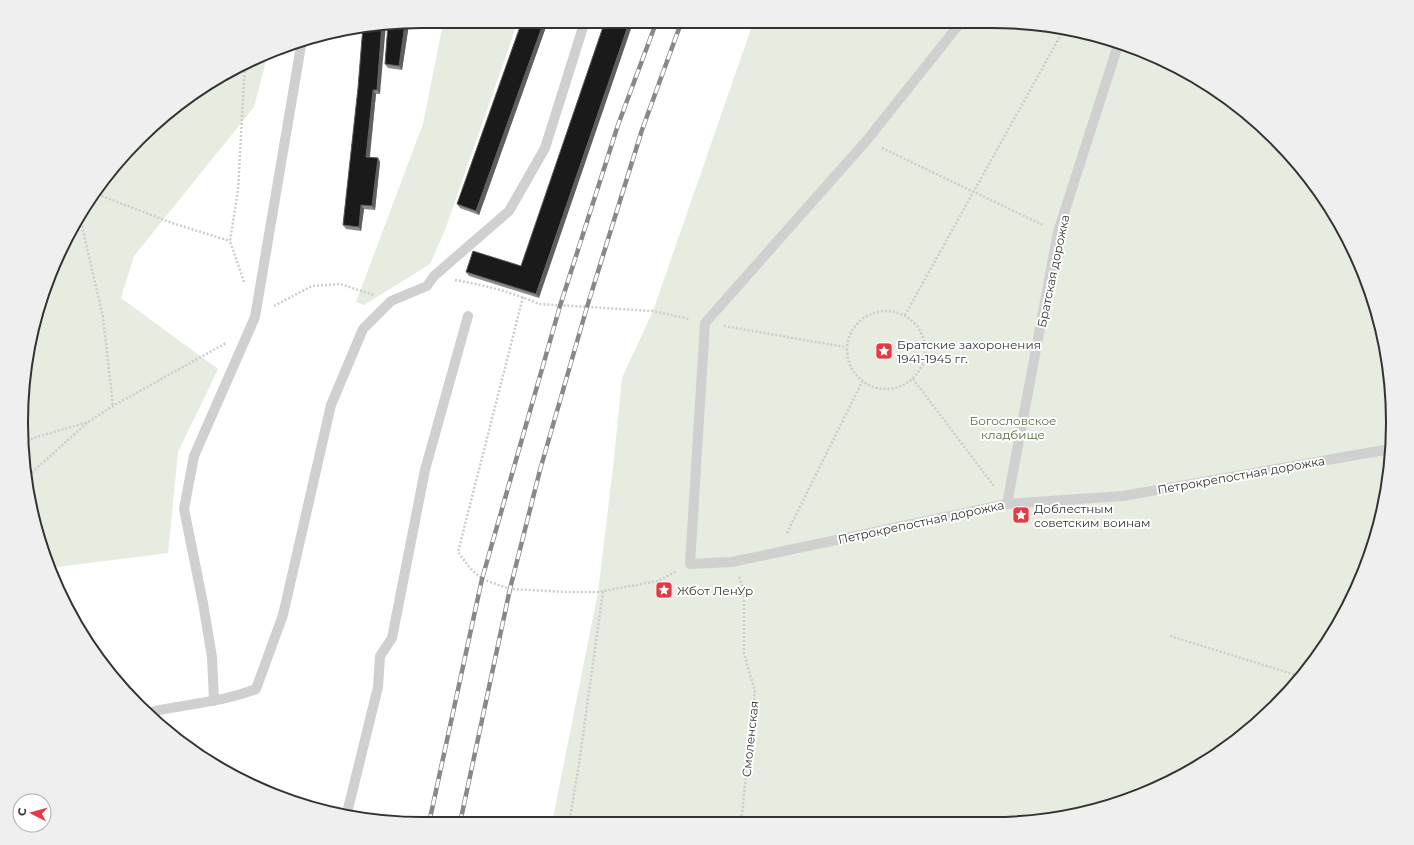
<svg xmlns="http://www.w3.org/2000/svg" width="1414" height="845" font-family="Montserrat,sans-serif">
<style>
.green{fill:#e6ecdf}
.lines{fill:none;stroke-linecap:round;stroke-linejoin:round}
.path{stroke:#cdcdcd;stroke-width:2.5;stroke-dasharray:2 2;stroke-linecap:butt}
.lane{stroke:#d0d0d0;stroke-width:10}
.rail-casing{stroke:#888;stroke-width:4.5}
.rail{stroke:#fff;stroke-width:3;stroke-dasharray:9;stroke-linecap:butt}
.wall{fill:#8c8c8c}
.shaded-wall{fill:#5f5f5f}
.building{fill:#1a1a1a;stroke:#5f5f5f}
.labels{text-anchor:middle;dominant-baseline:central;stroke-width:4;stroke-linejoin:round;paint-order:stroke}
.street-label{font-size:12px;fill:#333;stroke:#fff}
.poi-label{font-size:12px;fill:#333;stroke:#fff;text-anchor:start}
.park-label{font-size:12px;fill:#56703f;stroke:#fff}
.rim{fill:none;stroke:#333;stroke-width:2}
</style>
<rect width="100%" height="100%" fill="#fff"/>
<path class="green" d="M 1018,22 L 1121,42 L 1215,89 L 1276,139 L 1325,200 L 1363,269 L 1385,344 L 1393,423 L 1385,501 L 1362,576 L 1325,646 L 1256,724 L 1192,770 L 1096,810 L 1018,823 L 552,823 L 598,592 L 614,459 L 622,378 L 653,311 L 753,23 Z
M 443,24 L 517,24 L 445,230 L 430,264 L 364,305 L 356,302 L 423,124 Z
M 268,53 L 254,107 L 134,256 L 121,298 L 218,369 L 178,452 L 168,553 L 50,568 L 42,552 L 29,501 L 21,423 L 24,370 L 42,294 L 89,199 L 138,139 L 178,104 L 245,63 Z"/>
<g class="lines">
<path class="path" d="M 882,148 L 1043,225
M 94,193 L 172,223 L 230,241
M 80,218 L 103,317 L 113,406
M 455,280 C 484,285 512,292 539,304 L 653,311 L 689,319
M 244,282 L 230,241 L 238,190 L 245,63
M 523,297 L 458,552 L 470,568 L 482,579 L 510,589 L 568,592 L 598,592 L 658,581 L 677,571
M 274,306 L 312,286 L 340,284 L 374,295
M847 350a39 39 0 1 1 78 0a39 39 0 1 1-78 0Z
M 905,315 L 1063,31
M 724,326 L 845,347
M 913,379 L 994,486
M 23,441 L 88,422 L 113,406 L 226,343
M 26,478 L 88,422
M 787,533 L 862,382
M 739,577 L 744,590 L 744,654 L 755,691 L 741,823
M 1170,636 L 1299,676
M 569,823 L 579,764 L 603,591"/>
<path class="lane" d="M 961,22 L 867,140 L 705,323 L 690,564 L 732,562 L 1007,504 L 1123,496 L 1390,449
M 1007,504 L 1058,232 L 1119,42
M 214,701 L 212,657 L 203,603 L 184,509 L 194,456 L 255,317 L 302,40
M 146,713 C 183,704 221,703 256,689 L 283,615 L 331,405 L 363,329 L 391,301 L 427,286 L 434,276 L 509,211 L 545,148 L 584,24
M 347,813 L 378,687 L 380,656 L 392,638 L 425,470 L 468,316"/>
<g class="rail-casing">
<path id="rail" d="M 429,823 L 482,579 L 560,306 L 618,125 L 656,23
M 460,823 L 510,589 L 540,470 L 587,307 L 642,130 L 681,23"/>
</g>
<use href="#rail" class="rail"/>
</g>
<path class="wall" d="M 388,24 L 409,24 L 402,70 L 388,68 L 385,64 Z
M 521,24 L 547,24 L 479,215 L 460,208 L 457,204 Z
M 363,26 L 380,94 L 376,94 L 370,157 L 378,158 L 380,162 L 375,210 L 364,209 L 361,231 L 346,229 L 343,225 L 358,88 Z
M 521,266 L 539,298 L 469,276 L 466,272 Z"/>
<path class="shaded-wall" d="M 629,23 L 633,23 L 539,298 L 536,294 Z
M 382,24 L 386,24 L 380,94 L 377,90 Z
M 405,24 L 409,24 L 402,70 L 399,66 Z
M 543,24 L 547,24 L 479,215 L 476,211 Z
M 373,90 L 376,94 L 369,161 L 366,157 Z
M 378,158 L 380,162 L 375,210 L 372,206 Z
M 361,205 L 364,209 L 361,231 L 359,227 Z"/>
<path class="building" d="M 629,23 L 536,294 L 466,272 L 473,251 L 521,266 L 604,24 Z
M 370,24 L 382,24 L 377,90 L 373,90 L 366,157 L 378,158 L 372,206 L 361,205 L 359,227 L 343,225 L 358,88 L 363,26 Z
M 388,24 L 405,24 L 399,66 L 385,64 Z
M 521,24 L 543,24 L 476,211 L 457,204 Z"/>
<defs>
<g id="sight-square" transform="scale(0.9)"><rect x="-9" y="-9" width="18" height="18" rx="4" fill="#e63946" stroke="#fff"/><path d="M0-6L1.8-2.2L6-1.7L2.9 1.2L3.7 5.4L0 3.3L-3.7 5.4L-2.9 1.2L-6-1.7L-1.8-2.2Z" fill="#fff"/></g>
</defs>
<g fill-rule="evenodd">
<use href="#sight-square" x="884" y="351"/>
<use href="#sight-square" x="1021" y="515"/>
<use href="#sight-square" x="664" y="590"/>
</g>
<g class="labels">
<g class="street-label">
<text transform="translate(1053 271) rotate(-78)">Братская дорожка</text>
<text transform="translate(1241 475) rotate(-10)">Петрокрепостная дорожка</text>
<text transform="translate(921 522) rotate(-12)">Петрокрепостная дорожка</text>
<text transform="translate(750 739) rotate(-84)">Смоленская</text>
</g>
<g class="poi-label">
<text x="897" y="344">Братские захоронения<tspan x="897" dy="14">1941-1945 гг.</tspan></text>
<text x="1034" y="508">Доблестным<tspan x="1034" dy="14">советским воинам</tspan></text>
<text x="677" y="590">Жбот ЛенУр</text>
</g>
<g class="park-label">
<text x="1013" y="420">Богословское<tspan x="1013" dy="14">кладбище</tspan></text>
</g>
</g>
<path d="M0 0H1414V845H0ZM422 28H992A394 394 0 0 1 1386 422V423A394 394 0 0 1 992 817H422A394 394 0 0 1 28 423V422A394 394 0 0 1 422 28Z" fill="#efefef" fill-rule="evenodd"/>
<path class="rim" d="M422 28H992A394 394 0 0 1 1386 422V423A394 394 0 0 1 992 817H422A394 394 0 0 1 28 423V422A394 394 0 0 1 422 28Z"/>
<g transform="translate(32 813) rotate(276)"><circle r="19" fill="#ffffff" stroke="#adadad"/>
<path d="M0-3L7 15L0 10L-7 15Z" fill="#e63946"/>
<text y="-6" font-size="11" font-weight="bold" text-anchor="middle" fill="#333333">С</text>
</g>
</svg>
